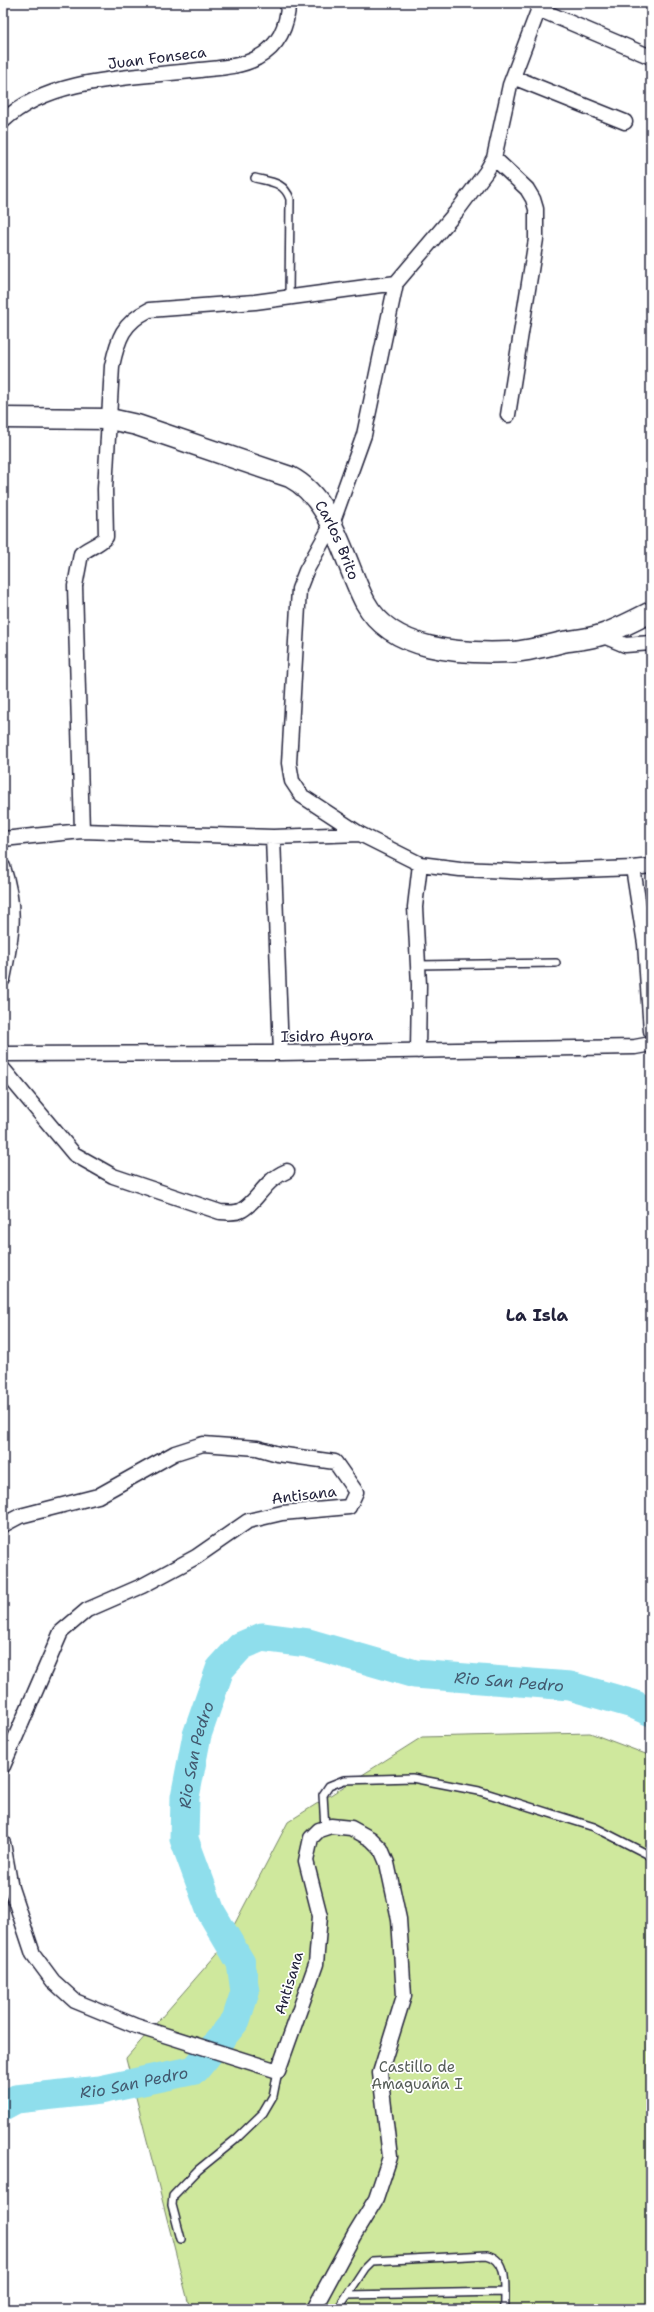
<svg xmlns="http://www.w3.org/2000/svg" width="654" height="2312" font-family="'Shantell Sans',sans-serif">
<style>
.green{fill:#cfe89d;stroke:#78856c}
.lines{fill:none;stroke-linecap:round;stroke-linejoin:round}
.river{stroke:#8fdeec;stroke-width:29}
.lane-casing{stroke:#22223b;stroke-width:10}
.street-casing{stroke:#22223b;stroke-width:17}
.secondary-casing{stroke:#22223b;stroke-width:23}
.lane{stroke:#fff;stroke-width:7}
.street{stroke:#fff;stroke-width:14}
.secondary{stroke:#fff;stroke-width:20}
.labels{text-anchor:middle;dominant-baseline:central;stroke-width:3.5;stroke-linejoin:round;paint-order:stroke}
.street-label{font-size:15px;fill:#22223b;stroke:#fff}
.park-label{font-size:15px;fill:#565d58;stroke:#fff}
.water-label{font-size:16px;font-style:italic;fill:#435a70;stroke:#fff}
.quarter-label{font-size:17px;font-weight:bold;fill:#22223b;stroke:#fff}
</style>
<rect width="100%" height="100%" fill="#fff"/>
<filter id="ink" filterUnits="userSpaceOnUse"><feTurbulence type="fractalNoise" baseFrequency=".025" numOctaves="2"/><feDisplacementMap in="SourceGraphic" scale="8" xChannelSelector="R" yChannelSelector="G"/><feConvolveMatrix kernelMatrix="1 2 1 2 8 2 1 2 1" color-interpolation-filters="sRGB"/></filter>
<g filter="url(#ink)">
<path class="green" d="M 590,1733 L 651,1756 L 651,2309 L 190,2309 L 126,2058 L 222,1948 L 288,1822 L 422,1737 Z"/>
<g class="lines">
<path class="river" id="s1" d="M 3,2106 L 16,2099 L 100,2090 L 195,2070 L 236,2020 L 245,1992 L 241,1963 L 211,1912 L 184,1839 L 185,1797 L 197,1735 L 220,1669 L 241,1646 L 262,1637 L 308,1643 L 415,1674 L 570,1686 L 633,1704 L 651,1712"/>
<g class="lane-casing">
<path id="lane" d="M 255,178 C 271,182 284,182 290,199 L 289,298
M 418,965 L 556,963
M 325,1828 L 323,1795 L 329,1786 L 344,1780 L 412,1778 L 479,1791 L 594,1827 L 651,1856
M 181,2239 L 172,2205 L 173,2196 L 198,2170 L 235,2140 L 263,2113 L 273,2096 L 278,2071
M 347,2295 L 504,2292
M 338,2309 L 365,2268 L 372,2261 L 487,2255 C 510,2261 504,2289 505,2309"/>
</g>
<g class="street-casing">
<path id="street" d="M 538,9 L 651,57
M 513,77 L 625,122
M 3,121 C 52,75 138,78 200,70 C 218,68 241,67 257,58 C 278,47 288,26 288,3
M 494,158 L 527,189 L 533,199 L 536,209 L 536,239 L 508,415
M 601,635 L 625,645 L 651,643
M 82,831 L 75,586 L 81,554 C 89,547 99,545 106,537 L 105,489 L 112,366 C 118,338 123,323 149,310 L 255,302 L 396,283
M 360,834 L 302,796 L 292,781 L 289,763 L 299,589 L 306,571 L 332,524 L 364,435 L 396,283 L 457,211 L 486,172 L 494,158 L 510,85 L 541,3
M 3,839 L 82,831 L 273,837
M 3,867 C 17,910 12,935 3,979
M 633,868 L 651,866
M 418,1051 L 419,985 L 415,907 L 420,864
M 281,1053 L 273,837 L 360,834 L 420,864 L 460,869 L 530,872 L 633,868 L 645,944 L 651,1031
M 3,1054 L 281,1053 L 635,1047 L 651,1044
M 3,1069 L 74,1154 L 113,1176 L 220,1212 C 227,1212 235,1214 242,1210 C 260,1199 263,1181 287,1171
M 3,1525 L 20,1516 L 98,1496 L 175,1453 L 203,1444 L 257,1448 L 278,1454 L 335,1462 L 356,1492 L 349,1507 L 282,1513 L 248,1521 L 196,1557 L 142,1586 L 87,1610 L 61,1632 L 3,1766
M 3,1843 L 11,1888 L 33,1954 L 53,1981 L 75,2001 L 136,2026 L 278,2071 L 316,1964 L 320,1916 L 306,1861 L 311,1838 L 319,1830 L 331,1826 L 351,1828 L 371,1839 L 381,1849 L 387,1863 L 399,1919 L 404,1996 L 380,2073 L 390,2157 L 376,2199 L 354,2235 L 314,2309"/>
</g>
<g class="secondary-casing">
<g id="secondary">
<path id="s2" d="M 3,418 L 110,419 L 137,425 L 290,477 C 333,499 344,562 365,602 C 392,652 462,654 512,652 C 529,651 546,646 563,642 C 575,640 589,639 601,635 C 618,629 635,620 651,612"/>
</g>
</g>
<use href="#lane" class="lane"/>
<use href="#street" class="street"/>
<use href="#secondary" class="secondary"/>
</g>
</g>
<g class="labels">
<g class="street-label">
<text transform="translate(157 58) rotate(-7)">Juan Fonseca</text>
<text stroke="none"><textPath href="#s2" startOffset="377">Carlos Brito</textPath></text>
<text transform="translate(327 1036) rotate(-1)">Isidro Ayora</text>
<text transform="translate(304 1495) rotate(-7)">Antisana</text>
<text transform="translate(289 1983) rotate(-73)">Antisana</text>
</g>
<g class="park-label">
<text x="417" y="2067">Castillo de<tspan x="417" dy="17">Amaguaña I</tspan></text>
</g>
<g class="water-label">
<text stroke="none"><textPath href="#s1" startOffset="938">Rio San Pedro</textPath></text>
<text stroke="none"><textPath href="#s1" startOffset="542">Rio San Pedro</textPath></text>
<text stroke="none"><textPath href="#s1" startOffset="134">Rio San Pedro</textPath></text>
</g>
<g class="quarter-label">
<text x="537" y="1315">La Isla</text>
</g>
</g>
<rect width="654" height="2312" fill="none" stroke="#fff" stroke-width="16"/>
<rect x="8" y="8" width="638" height="2296" fill="none" stroke="#22223b" stroke-width="1.5" filter="url(#ink)"/>
</svg>
